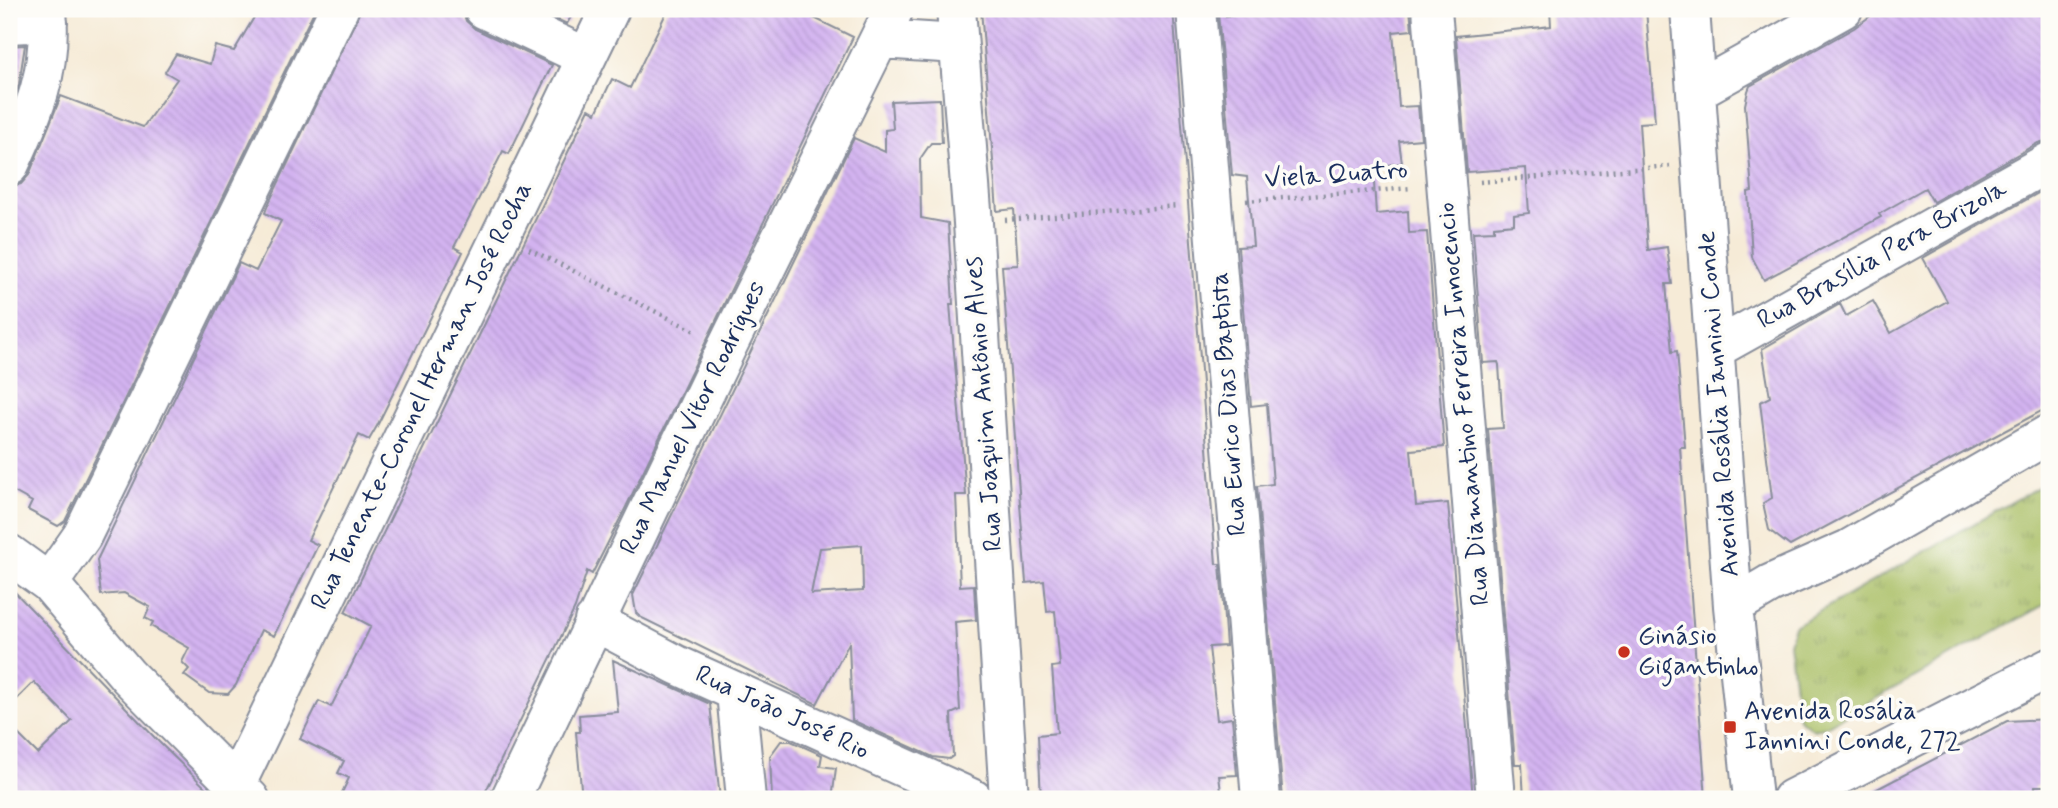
<svg xmlns="http://www.w3.org/2000/svg" width="2058" height="808" font-family="Mynerve,sans-serif">
<style>
.park{fill:url(#park-tufts);stroke:#627660;stroke-width:2}
.building{fill:url(#building-back-hatch);fill-rule:evenodd}
.lines{fill:none;stroke-linecap:round;stroke-linejoin:round}
.minor-casing{stroke:#888d9a;stroke-width:42}
.path{stroke:#888d9a;stroke-width:4.5;stroke-dasharray:2 5;stroke-linecap:butt}
.minor{stroke:#fff;stroke-width:38}
.poi-dot{fill:#c8321e;stroke:#fdfcf7;stroke-width:2.5}
.labels{text-anchor:middle;dominant-baseline:central;stroke-width:7;stroke-linejoin:round;paint-order:stroke}
.street-label{font-size:26px;fill:#1b2f5e;stroke:#fdfcf7}
.poi-label{font-size:26px;fill:#1b2f5e;stroke:#fdfcf7;text-anchor:start}
</style>
<defs>
<pattern id="park-tufts" width="24" height="20" patternUnits="userSpaceOnUse" patternTransform="scale(1.75)"><rect width="24" height="20" fill="#a8be63"/><path d="M3 7l-1-3M5 7V3M7 7l1-3M15 17l-1-3M17 17v-4M19 17l1-3" fill="none" stroke="#889b55"/></pattern>
<pattern id="building-back-hatch" width="6" height="6" patternUnits="userSpaceOnUse" patternTransform="scale(1.75)"><rect width="6" height="6" fill="#d3b3f0"/><path d="M-1 5l2 2M0 0l6 6M5-1l2 2" fill="none" stroke="#b59ad0"/></pattern>
</defs>
<rect width="100%" height="100%" fill="#fdfcf7"/>
<filter id="ink" filterUnits="userSpaceOnUse"><feTurbulence type="fractalNoise" baseFrequency=".0143" numOctaves="2"/><feDisplacementMap in="SourceGraphic" scale="14" xChannelSelector="R" yChannelSelector="G"/><feConvolveMatrix kernelMatrix="1 2 1 2 8 2 1 2 1" color-interpolation-filters="sRGB"/></filter>
<filter id="wash" filterUnits="userSpaceOnUse"><feTurbulence type="fractalNoise" baseFrequency=".00686" numOctaves="4" result="noise"/><feDisplacementMap in="SourceGraphic" scale="28" xChannelSelector="R" yChannelSelector="G"/><feGaussianBlur stdDeviation="1.57" result="paint"/><feColorMatrix in="noise" values="0 0 0 0 0 0 0 0 0 0 0 0 0 0 0 0 0 1.4 0 .05"/><feComposite in="paint" operator="in"/></filter>
<g filter="url(#wash)">
<rect width="100%" height="100%" fill="#f6ebd7"/>
<path class="park" d="M 2049,481 L 2049,602 L 1826,726 L 1814,730 L 1799,719 L 1789,643 L 1794,626 Z"/>
<g id="blocks">
<path class="building" d="M 259,9 L 315,9 L 65,521 L 58,526 L 28,510 L 32,502 L 9,489 L 9,187 L 21,184 L 29,175 L 61,96 L 143,127 L 177,79 L 165,72 L 176,54 L 210,64 L 215,46 L 234,51 Z
M 361,9 L 462,9 L 466,21 L 475,29 L 552,65 L 509,154 L 503,151 L 454,247 L 463,252 L 377,426 L 369,440 L 359,435 L 308,540 L 318,545 L 274,636 L 261,630 L 236,685 L 228,694 L 209,693 L 184,675 L 189,669 L 182,662 L 189,648 L 151,626 L 153,622 L 145,618 L 150,607 L 124,593 L 101,595 L 97,560 L 239,263 L 256,271 L 281,221 L 265,213 L 267,207 Z
M 535,9 L 575,9 L 567,24 Z
M 668,9 L 816,9 L 812,17 L 853,37 L 626,507 L 592,574 L 587,571 L 575,608 L 482,799 L 339,799 L 349,778 L 338,773 L 344,761 L 300,739 L 319,701 L 331,707 L 371,626 L 345,612 L 589,109 L 596,113 L 612,79 L 630,88 Z
M 981,9 L 1173,9 L 1216,564 L 1220,564 L 1226,646 L 1209,647 L 1217,720 L 1232,718 L 1237,775 L 1219,776 L 1222,799 L 1041,799 L 1038,735 L 1057,733 L 1052,667 L 1060,666 L 1055,611 L 1047,612 L 1044,581 L 1026,583 L 1002,266 L 1018,265 L 1014,209 L 997,211 Z
M 1287,9 L 1410,9 L 1412,30 L 1393,32 L 1399,107 L 1418,106 L 1421,139 L 1399,141 L 1402,163 L 1373,167 L 1376,214 L 1408,211 L 1409,233 L 1427,232 L 1444,447 L 1411,450 L 1416,506 L 1448,503 L 1473,799 L 1283,799 L 1257,486 L 1273,484 L 1267,404 L 1251,406 L 1238,247 L 1253,246 L 1247,177 L 1232,175 L 1218,13 L 1226,12 L 1226,16 Z
M 1550,9 L 1646,9 L 1655,122 L 1639,123 L 1644,198 L 1648,250 L 1667,247 L 1672,284 L 1666,284 L 1672,352 L 1677,351 L 1685,447 L 1680,447 L 1706,799 L 1524,799 L 1522,764 L 1515,764 L 1488,429 L 1503,428 L 1499,365 L 1498,362 L 1483,363 L 1473,232 L 1494,231 L 1494,226 L 1514,224 L 1514,215 L 1529,213 L 1526,168 L 1467,172 L 1456,36 L 1551,26 Z
M 1880,9 L 2049,9 L 2049,140 L 2038,143 L 1933,202 L 1925,188 L 1879,214 L 1881,217 L 1764,280 L 1752,257 L 1748,192 L 1752,191 L 1745,105 L 1748,91 L 1750,86 L 1854,28 Z
M 25,45 L 19,84 L 9,112 L 9,46 Z
M 940,99 L 942,143 L 931,143 L 920,159 L 921,218 L 948,223 L 953,304 L 950,304 L 966,495 L 956,495 L 960,586 L 974,585 L 976,620 L 955,622 L 960,710 L 951,714 L 953,756 L 949,759 L 933,757 L 852,720 L 849,643 L 817,704 L 640,617 L 636,613 L 633,595 L 854,138 L 885,152 L 885,130 L 893,129 L 891,101 ZM 862,545 L 863,591 L 811,594 L 820,548 Z
M 2049,187 L 2049,407 L 1790,546 L 1769,530 L 1763,503 L 1772,498 L 1760,402 L 1770,397 L 1762,349 L 1840,304 L 1846,316 L 1873,301 L 1891,333 L 1947,301 L 1923,258 Z
M 9,586 L 159,742 L 217,799 L 9,799 L 9,725 L 38,754 L 72,721 L 34,682 L 9,707 Z
M 613,660 L 710,704 L 720,799 L 582,799 L 576,732 L 580,732 L 579,715 L 618,712 Z
M 2049,719 L 2049,786 L 2035,786 L 2035,799 L 1858,799 L 2007,721 Z
M 781,741 L 791,741 L 822,755 L 820,766 L 836,768 L 832,799 L 772,799 L 770,756 Z"/>
</g>
</g>
<g filter="url(#ink)">
<use href="#blocks" fill-opacity="0" stroke="#888d9a" stroke-width="2"/>
<g class="lines">
<g class="minor-casing">
<path id="minor" d="M 484,9 L 586,57
M 956,9 L 973,223 L 1009,799
M 1196,9 L 1261,799
M 1432,9 L 1496,799
M 1690,9 L 1733,606 L 1753,799
M 9,24 L 48,22
M 880,39 L 958,44
M 1696,91 L 1843,9
M 9,166 C 35,110 52,71 47,9
M 1715,349 L 2049,162
M 9,554 L 49,583 L 128,676 L 250,799
M 49,583 L 82,536 L 339,9
M 1733,606 L 1770,584 L 1849,549 L 2049,434
M 594,621 L 677,665 L 973,799
M 736,692 L 746,799
M 236,784 L 610,9
M 510,799 L 727,347 L 894,9
M 1792,799 L 2049,668"/>
</g>
<path class="path" d="M 1480,182 L 1670,166
M 1246,201 L 1412,188
M 1005,220 L 1178,206
M 529,249 L 697,332"/>
<use href="#minor" class="minor"/>
</g>
</g>
<g class="poi-dot">
<circle cx="1624" cy="652" r="7"/>
<rect x="1723" y="720" width="14" height="14" rx="3.5"/>
</g>
<g class="labels">
<g class="street-label">
<text transform="translate(1336 175) rotate(-4)">Viela Quatro</text>
<text transform="translate(1882 255) rotate(-29)">Rua Brasília Pera Brizola</text>
<text transform="translate(422 396) rotate(-64)">Rua Tenente-Coronel Herman José Rocha</text>
<text transform="translate(984 404) rotate(-94)">Rua Joaquim Antônio Alves</text>
<text transform="translate(1229 404) rotate(-94)">Rua Eurico Dias Baptista</text>
<text transform="translate(1464 404) rotate(-95)">Rua Diamantino Ferreira Innocencio</text>
<text transform="translate(1719 404) rotate(-94)">Avenida Rosália Iannini Conde</text>
<text transform="translate(693 418) rotate(-64)">Rua Manuel Vitor Rodrigues</text>
<text transform="translate(782 713) rotate(25)">Rua João José Rio</text>
</g>
<g class="poi-label">
<text x="1638" y="637">Ginásio<tspan x="1638" dy="30">Gigantinho</tspan></text>
<text x="1744" y="712">Avenida Rosália<tspan x="1744" dy="30">Iannini Conde, 272</tspan></text>
</g>
</g>
<rect width="2058" height="808" fill="none" stroke="#fdfcf7" stroke-width="35"/>
</svg>
